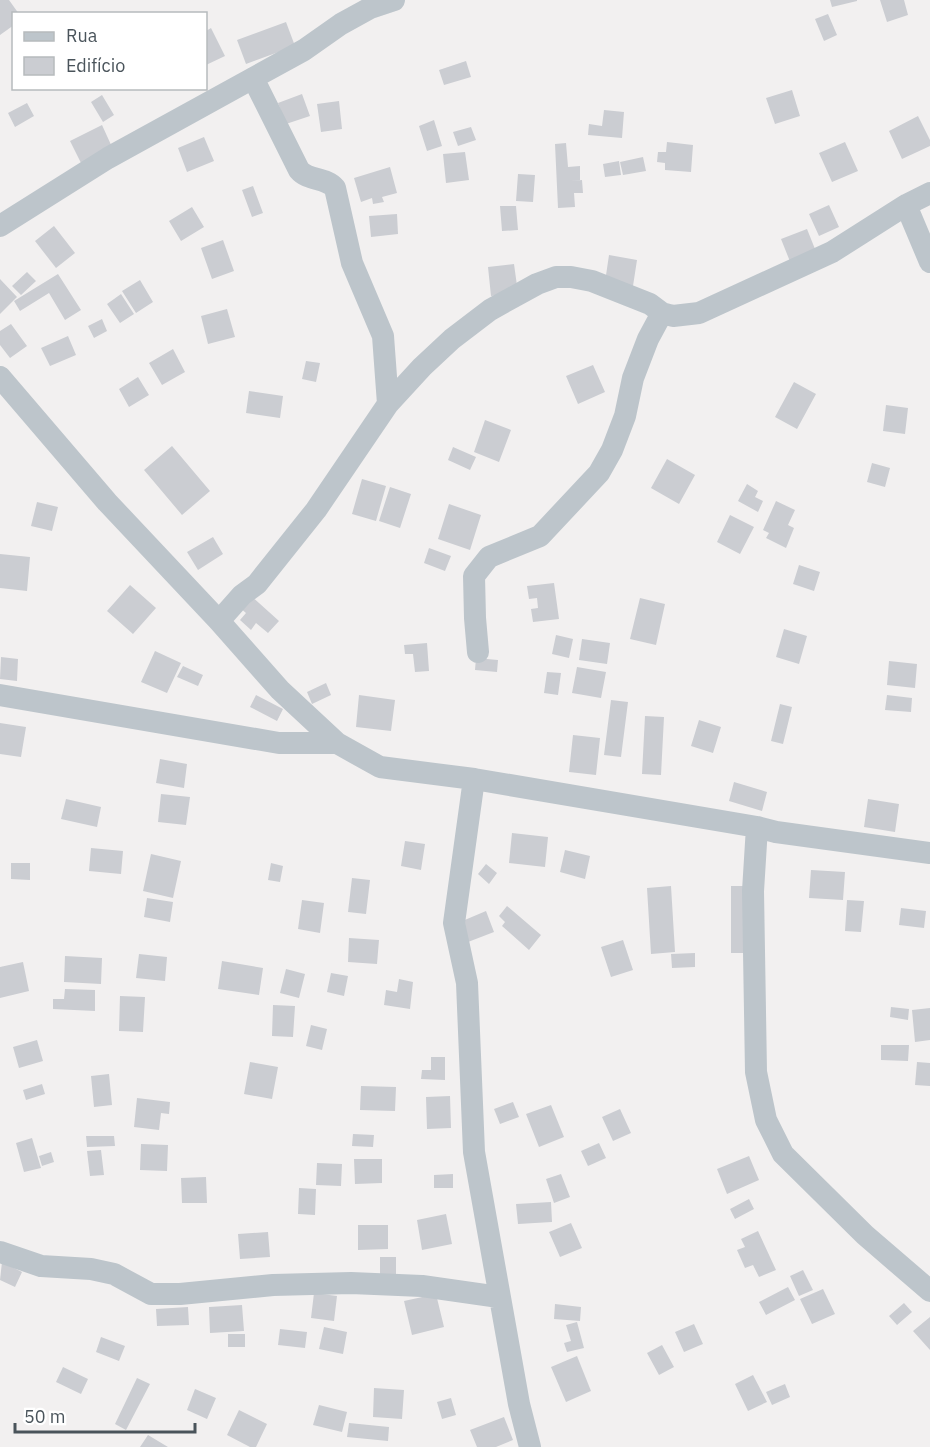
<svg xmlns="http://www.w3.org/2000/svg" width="930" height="1447" font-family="'IBM Plex Sans',sans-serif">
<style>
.building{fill:#cbcdd2}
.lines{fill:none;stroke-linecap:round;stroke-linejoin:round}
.minor{stroke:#bdc5cb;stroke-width:22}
</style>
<rect width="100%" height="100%" fill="#f2f0f0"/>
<path class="building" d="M 0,0 L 9,0 L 19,14 L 14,14 L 14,25 L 0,35 Z
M 830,0 L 857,0 L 857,1 L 832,7 Z
M 880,0 L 904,0 L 908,15 L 887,22 Z
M 828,14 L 837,35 L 824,41 L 815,19 Z
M 286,22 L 295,46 L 246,64 L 237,40 Z
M 211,28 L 225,56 L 206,65 L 206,31 Z
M 466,61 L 471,77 L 444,85 L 439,70 Z
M 792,90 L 800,116 L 775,124 L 766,98 Z
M 302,94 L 310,116 L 286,124 L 278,103 Z
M 102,95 L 114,115 L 103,122 L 91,102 Z
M 339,101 L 342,129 L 321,132 L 317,104 Z
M 27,103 L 34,116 L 15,127 L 8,113 Z
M 604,110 L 624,112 L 622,138 L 588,135 L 589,124 L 602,126 Z
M 918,116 L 930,140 L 930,146 L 902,159 L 889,131 Z
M 434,120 L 442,146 L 427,151 L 419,126 Z
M 102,125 L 112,147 L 81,163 L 70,141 Z
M 471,127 L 476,140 L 458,146 L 453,132 Z
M 204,137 L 214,161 L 187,172 L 178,148 Z
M 667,142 L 693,145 L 691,172 L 665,170 L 665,163 L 657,162 L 658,152 L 666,152 Z
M 845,142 L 858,171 L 832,182 L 819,153 Z
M 566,143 L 568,167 L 580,166 L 580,180 L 570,181 L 582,180 L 583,193 L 574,193 L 575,207 L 558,208 L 555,144 Z
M 465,152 L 469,180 L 446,183 L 443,154 Z
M 643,157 L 646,171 L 623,175 L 620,162 Z
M 619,161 L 621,175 L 605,177 L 603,164 Z
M 390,167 L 397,193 L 382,197 L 384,202 L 373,204 L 372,198 L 361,202 L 354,178 Z
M 518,174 L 535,175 L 533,202 L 516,201 Z
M 253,186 L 263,213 L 252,217 L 242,190 Z
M 829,205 L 839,227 L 819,236 L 809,214 Z
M 500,206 L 516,206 L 518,230 L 502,231 Z
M 192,207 L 204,227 L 181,241 L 169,221 Z
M 397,214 L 398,234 L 371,237 L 369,216 Z
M 54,226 L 75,253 L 56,268 L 35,241 Z
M 807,229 L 817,254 L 791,264 L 781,239 Z
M 223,240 L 234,271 L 212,279 L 201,248 Z
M 609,255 L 637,260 L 633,286 L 605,282 Z
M 514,264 L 518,293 L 491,296 L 488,267 Z
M 27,272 L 36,281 L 21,295 L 12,286 Z
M 58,274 L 81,310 L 65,320 L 49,293 L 20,311 L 14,301 Z
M 0,279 L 17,297 L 0,314 Z
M 140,280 L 153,302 L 136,313 L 122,291 Z
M 121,294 L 134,314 L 120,323 L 107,304 Z
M 227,309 L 235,337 L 208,344 L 201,316 Z
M 102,319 L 107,331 L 94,338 L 88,326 Z
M 11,324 L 27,346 L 10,358 L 0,345 L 0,331 Z
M 68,336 L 76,355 L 50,366 L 41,348 Z
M 173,349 L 185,372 L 162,385 L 149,363 Z
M 306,361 L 320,363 L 316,382 L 302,379 Z
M 593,365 L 605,392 L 578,404 L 566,376 Z
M 138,377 L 149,395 L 129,407 L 119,389 Z
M 794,382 L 816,394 L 797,429 L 775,417 Z
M 249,391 L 283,396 L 280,418 L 246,413 Z
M 886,405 L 908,408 L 905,434 L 883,431 Z
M 485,420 L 511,430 L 499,462 L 474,452 Z
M 172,446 L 210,491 L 182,515 L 144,470 Z
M 453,447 L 476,457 L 470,470 L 448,460 Z
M 667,459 L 695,475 L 679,504 L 651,488 Z
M 872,463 L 890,468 L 885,487 L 867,482 Z
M 362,479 L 386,486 L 376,521 L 352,514 Z
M 747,484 L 758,491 L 755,497 L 763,501 L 758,512 L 738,501 Z
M 390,487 L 411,494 L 400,528 L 379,521 Z
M 776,501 L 795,510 L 788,525 L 794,528 L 786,548 L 766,538 L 769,533 L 763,530 Z
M 37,502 L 58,507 L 52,531 L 31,526 Z
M 449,504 L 481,515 L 470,550 L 438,539 Z
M 730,515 L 754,527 L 740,554 L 717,542 Z
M 213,537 L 223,554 L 198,570 L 187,552 Z
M 429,548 L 451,556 L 445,571 L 424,563 Z
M 0,554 L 30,557 L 27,591 L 0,588 Z
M 799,565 L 820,572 L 814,591 L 793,584 Z
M 554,583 L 559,619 L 533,622 L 531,609 L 538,608 L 537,598 L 529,599 L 527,586 Z
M 130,585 L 156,608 L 133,634 L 107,611 Z
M 250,595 L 279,621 L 268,633 L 256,623 L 251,630 L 240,620 L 246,613 L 239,607 Z
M 640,598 L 665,604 L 656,645 L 630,639 Z
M 784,629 L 807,636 L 799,664 L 776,657 Z
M 556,635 L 573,639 L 569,658 L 552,654 Z
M 582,639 L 610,643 L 607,664 L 579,660 Z
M 427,643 L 429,671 L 415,672 L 413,654 L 405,654 L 404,645 Z
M 155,651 L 181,663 L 167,693 L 141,682 Z
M 1,657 L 18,659 L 17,681 L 0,679 Z
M 476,658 L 498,660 L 497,672 L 475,670 Z
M 889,661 L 917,664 L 915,688 L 887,685 Z
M 183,666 L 203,675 L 198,686 L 177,677 Z
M 577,667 L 606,672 L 601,698 L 572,693 Z
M 547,672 L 561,673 L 558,695 L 544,693 Z
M 326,683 L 331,695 L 312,704 L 307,692 Z
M 256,695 L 283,709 L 277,721 L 250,707 Z
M 359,695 L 395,700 L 391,731 L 356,727 Z
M 887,695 L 912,698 L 911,712 L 885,710 Z
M 611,700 L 628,702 L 621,757 L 604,755 Z
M 780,704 L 792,707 L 783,744 L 771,741 Z
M 645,716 L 664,717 L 661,775 L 642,774 Z
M 699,720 L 721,727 L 713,753 L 691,746 Z
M 0,723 L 26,727 L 21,757 L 0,754 Z
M 573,735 L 600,738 L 596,775 L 569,772 Z
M 160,759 L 187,764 L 184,788 L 156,783 Z
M 734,782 L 767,792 L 762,811 L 729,801 Z
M 161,794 L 190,797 L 186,825 L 158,822 Z
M 66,799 L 101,807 L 97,827 L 61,819 Z
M 868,799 L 899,804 L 895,832 L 864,827 Z
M 512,833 L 548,837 L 545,867 L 509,863 Z
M 405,841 L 425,844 L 421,870 L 401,866 Z
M 91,848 L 123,851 L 121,874 L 89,871 Z
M 565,850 L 590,856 L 585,879 L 560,872 Z
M 151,854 L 181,861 L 173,898 L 143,891 Z
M 11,863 L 30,863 L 30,880 L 11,879 Z
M 271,863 L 283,866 L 280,882 L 268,880 Z
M 486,864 L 497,873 L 489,884 L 478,874 Z
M 811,870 L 845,872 L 843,900 L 809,898 Z
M 352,878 L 370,880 L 366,914 L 348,912 Z
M 671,886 L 675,952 L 651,954 L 647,888 Z
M 731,886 L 749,886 L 749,953 L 731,953 Z
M 147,898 L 173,902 L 170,922 L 144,917 Z
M 302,900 L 324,903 L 320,933 L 298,929 Z
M 847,900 L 864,901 L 861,932 L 845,931 Z
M 507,906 L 541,935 L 529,950 L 502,926 L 505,922 L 499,916 Z
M 901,908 L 926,911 L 924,928 L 899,925 Z
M 486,911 L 494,932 L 468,942 L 460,922 Z
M 349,938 L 379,940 L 377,964 L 348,962 Z
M 623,940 L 633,970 L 611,977 L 601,947 Z
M 695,953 L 695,967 L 672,968 L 671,954 Z
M 139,954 L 167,957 L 165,981 L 136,978 Z
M 65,956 L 102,958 L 101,984 L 64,982 Z
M 222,961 L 263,968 L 259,995 L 218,989 Z
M 23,962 L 29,991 L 0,998 L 0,967 Z
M 286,969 L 305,974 L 299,998 L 280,993 Z
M 331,973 L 348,976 L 344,996 L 327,992 Z
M 399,979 L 413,982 L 410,1009 L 384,1005 L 386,990 L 397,992 Z
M 65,989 L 95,990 L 95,1011 L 53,1009 L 53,999 L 64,999 Z
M 120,996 L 145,997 L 143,1032 L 119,1031 Z
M 273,1005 L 295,1006 L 293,1037 L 272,1036 Z
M 891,1007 L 909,1009 L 908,1020 L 890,1017 Z
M 930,1008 L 930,1040 L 915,1042 L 912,1010 Z
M 311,1025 L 327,1029 L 322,1050 L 306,1046 Z
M 37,1040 L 43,1061 L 19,1068 L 13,1047 Z
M 881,1045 L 909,1045 L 908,1061 L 881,1060 Z
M 431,1057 L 445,1057 L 445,1080 L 421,1079 L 422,1070 L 431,1070 Z
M 250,1062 L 278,1067 L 272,1099 L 244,1094 Z
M 917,1062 L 930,1063 L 930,1086 L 915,1085 Z
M 109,1074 L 112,1105 L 94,1107 L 91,1076 Z
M 42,1084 L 45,1094 L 26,1100 L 23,1090 Z
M 361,1086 L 396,1087 L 395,1111 L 360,1110 Z
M 450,1096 L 451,1128 L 427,1129 L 426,1097 Z
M 137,1098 L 170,1102 L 169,1114 L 161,1113 L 159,1130 L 134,1127 Z
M 513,1102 L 519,1117 L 500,1124 L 494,1109 Z
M 551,1105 L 564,1137 L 539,1147 L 526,1114 Z
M 620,1109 L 631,1133 L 613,1141 L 602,1117 Z
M 353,1134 L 374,1135 L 373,1147 L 352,1146 Z
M 86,1136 L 114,1136 L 115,1146 L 87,1147 Z
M 32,1138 L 41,1168 L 24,1172 L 16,1143 Z
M 599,1143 L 606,1158 L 588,1166 L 581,1151 Z
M 141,1144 L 168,1145 L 167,1171 L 140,1170 Z
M 101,1150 L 104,1175 L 90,1176 L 87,1151 Z
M 51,1152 L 54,1162 L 42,1166 L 39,1156 Z
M 749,1156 L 759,1180 L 727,1194 L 717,1169 Z
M 354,1159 L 382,1159 L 382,1183 L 355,1184 Z
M 317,1163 L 342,1164 L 341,1186 L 316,1185 Z
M 453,1174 L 453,1188 L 434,1188 L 434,1175 Z
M 561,1174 L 570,1197 L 554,1203 L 546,1179 Z
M 206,1177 L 207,1203 L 182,1203 L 181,1178 Z
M 299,1188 L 316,1189 L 315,1215 L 298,1214 Z
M 749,1199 L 754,1209 L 735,1219 L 730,1209 Z
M 551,1202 L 552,1222 L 518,1224 L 516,1204 Z
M 446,1214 L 452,1244 L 422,1250 L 417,1220 Z
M 571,1223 L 582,1248 L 560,1257 L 549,1232 Z
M 358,1225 L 388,1225 L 388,1249 L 358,1250 Z
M 758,1231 L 776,1270 L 759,1277 L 753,1265 L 745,1268 L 737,1250 L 745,1247 L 741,1239 Z
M 268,1232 L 270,1257 L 240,1259 L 238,1234 Z
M 380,1257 L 396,1257 L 396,1276 L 380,1277 Z
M 2,1262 L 22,1272 L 15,1287 L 0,1280 Z
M 803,1270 L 813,1290 L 799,1296 L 790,1276 Z
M 788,1287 L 795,1300 L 766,1315 L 759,1302 Z
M 823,1289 L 835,1314 L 812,1324 L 800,1299 Z
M 314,1293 L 337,1296 L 334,1321 L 311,1318 Z
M 436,1294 L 444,1327 L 412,1335 L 404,1301 Z
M 904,1303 L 912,1312 L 897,1325 L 889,1316 Z
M 555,1304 L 581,1307 L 580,1321 L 554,1319 Z
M 242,1305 L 244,1331 L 210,1333 L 209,1307 Z
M 188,1307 L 189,1325 L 157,1326 L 156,1309 Z
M 930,1317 L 930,1350 L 913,1331 Z
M 577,1322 L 584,1348 L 567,1352 L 564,1343 L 571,1341 L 566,1325 Z
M 694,1324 L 703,1344 L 684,1352 L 675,1332 Z
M 324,1327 L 347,1332 L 343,1354 L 319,1349 Z
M 280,1329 L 307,1332 L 305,1348 L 278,1345 Z
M 228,1334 L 245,1334 L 245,1347 L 228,1347 Z
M 101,1337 L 125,1346 L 119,1361 L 96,1352 Z
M 662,1345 L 674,1367 L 659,1375 L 647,1353 Z
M 577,1356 L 591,1391 L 566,1402 L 551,1367 Z
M 63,1367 L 88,1379 L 81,1394 L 56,1382 Z
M 753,1375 L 767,1402 L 748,1411 L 735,1384 Z
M 137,1378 L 150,1384 L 126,1430 L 115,1424 Z
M 785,1384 L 790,1397 L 772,1405 L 766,1392 Z
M 374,1388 L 404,1390 L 402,1419 L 373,1417 Z
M 195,1389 L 216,1398 L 207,1419 L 187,1410 Z
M 451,1398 L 456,1415 L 442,1419 L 437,1402 Z
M 319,1405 L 347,1412 L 342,1432 L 313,1425 Z
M 239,1410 L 267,1424 L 256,1447 L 250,1447 L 227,1435 Z
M 504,1417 L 513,1440 L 496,1447 L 477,1447 L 470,1430 Z
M 349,1423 L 389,1427 L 388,1441 L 347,1437 Z
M 148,1435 L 168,1447 L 140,1447 Z"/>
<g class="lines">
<path class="minor" d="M 253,78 L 299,170 C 308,181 326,177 335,188 L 352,263 L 383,336 L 388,404
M 906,205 L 930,262
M 0,226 L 108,158 L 304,50 L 341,24 L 370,8 L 394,0
M 0,377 L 107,502 L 219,621 L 280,690 L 337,743
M 219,621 L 242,595 L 257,584 L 316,510 L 388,404 L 422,367 L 452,339 L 490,310 L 537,284 L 556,277 L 571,277 L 592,281 L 650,304 L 662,313 L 673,316 L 699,313 L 832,252 L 906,205 L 930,193
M 478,652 L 475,618 L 474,576 L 489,557 L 540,536 L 599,473 L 612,450 L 625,416 L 633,378 L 648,339 L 662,313
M 0,695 L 279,743 L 337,743 L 380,767 L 474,779 L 757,827 L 776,832 L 930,853
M 474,779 L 454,923 L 467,983 L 474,1152 L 519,1404 L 530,1447
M 757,827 L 753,891 L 756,1072 L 766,1120 L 783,1154 L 865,1235 L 930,1291
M 0,1252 L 41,1266 L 91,1269 L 114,1274 L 151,1294 L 180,1294 L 273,1285 L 351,1283 L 422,1286 L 499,1297"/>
</g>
<rect x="12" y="12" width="195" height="78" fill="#ffffff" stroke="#b7bbbd" stroke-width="1.5"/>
<rect x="24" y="32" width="30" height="9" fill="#bdc5cb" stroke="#b7bbbd" stroke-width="1.5"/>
<text x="66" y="42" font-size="18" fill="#4a545b">Rua</text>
<rect x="24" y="57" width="30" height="18" fill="#cbcdd2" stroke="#b7bbbd" stroke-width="1.5"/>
<text x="66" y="72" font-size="18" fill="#4a545b">Edifício</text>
<path d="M15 1423v9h180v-9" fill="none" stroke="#4a545b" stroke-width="3"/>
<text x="24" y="1423" font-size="18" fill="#4a545b" stroke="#ffffff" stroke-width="4.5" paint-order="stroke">50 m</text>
</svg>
